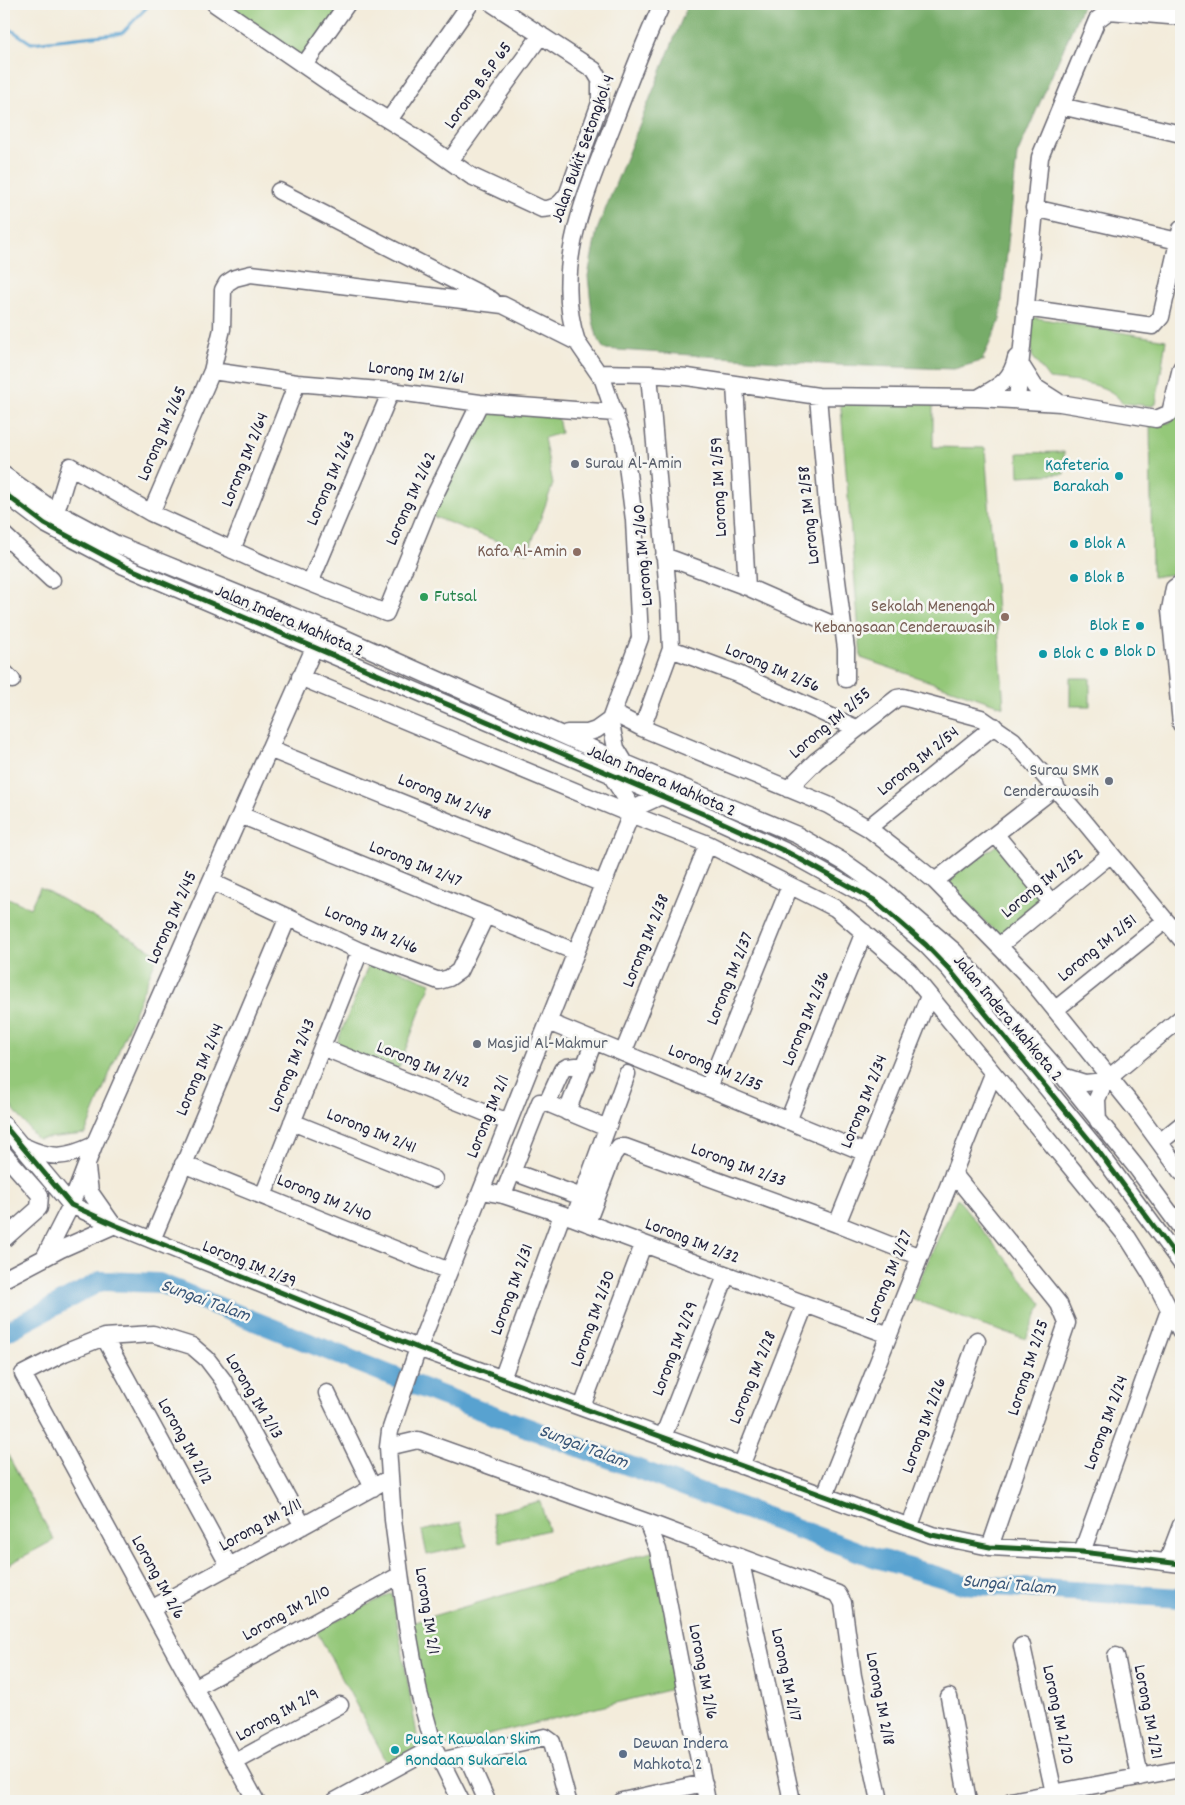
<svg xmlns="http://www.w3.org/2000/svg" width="1185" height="1805" font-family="Dekko,sans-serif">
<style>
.green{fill:#94c879;stroke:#5b755a}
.forest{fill:#77ac69;stroke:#4c6752}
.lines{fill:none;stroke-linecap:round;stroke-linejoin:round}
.stream{stroke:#59a2d0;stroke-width:3}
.river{stroke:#59a2d0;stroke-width:20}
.minor-casing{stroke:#6b6973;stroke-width:19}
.minor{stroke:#fff;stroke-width:16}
.cycleway-casing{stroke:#f6f6f2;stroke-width:8}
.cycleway{stroke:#1b5e20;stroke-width:5}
.worship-dot{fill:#6b7280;stroke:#f6f6f2;stroke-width:2}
.culture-dot{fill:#0f9aa8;stroke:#f6f6f2;stroke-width:2}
.education-dot{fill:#8d6e63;stroke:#f6f6f2;stroke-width:2}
.leisure-dot{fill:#2e9e5b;stroke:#f6f6f2;stroke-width:2}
.service-dot{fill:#5c6f8a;stroke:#f6f6f2;stroke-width:2}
.labels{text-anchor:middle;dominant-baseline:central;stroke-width:5;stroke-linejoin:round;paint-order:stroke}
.street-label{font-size:18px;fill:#22223b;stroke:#f6f6f2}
.worship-label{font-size:18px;fill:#5b616d;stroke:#f6f6f2;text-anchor:start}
.culture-label{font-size:18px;fill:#0d838f;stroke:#f6f6f2;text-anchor:start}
.education-label{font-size:18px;fill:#785e54;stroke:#f6f6f2;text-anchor:end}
.leisure-label{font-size:18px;fill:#27864d;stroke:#f6f6f2;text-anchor:start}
.service-label{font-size:18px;fill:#4e5e75;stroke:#f6f6f2;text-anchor:start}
.water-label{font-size:19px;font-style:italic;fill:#385577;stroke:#f6f6f2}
</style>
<rect width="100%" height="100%" fill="#f6f6f2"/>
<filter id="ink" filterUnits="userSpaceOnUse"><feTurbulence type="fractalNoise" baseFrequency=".02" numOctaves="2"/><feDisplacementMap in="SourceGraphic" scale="10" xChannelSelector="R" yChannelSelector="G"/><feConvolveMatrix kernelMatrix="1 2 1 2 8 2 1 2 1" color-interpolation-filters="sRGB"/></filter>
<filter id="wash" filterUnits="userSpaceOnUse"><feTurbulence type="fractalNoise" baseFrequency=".0096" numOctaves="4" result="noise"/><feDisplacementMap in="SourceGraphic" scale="20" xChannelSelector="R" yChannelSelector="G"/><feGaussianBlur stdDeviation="1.12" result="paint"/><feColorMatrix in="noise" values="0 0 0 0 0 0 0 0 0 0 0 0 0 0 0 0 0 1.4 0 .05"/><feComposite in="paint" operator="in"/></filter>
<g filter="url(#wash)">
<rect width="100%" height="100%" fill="#f3ecdb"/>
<path class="green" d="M 215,4 L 347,4 L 304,65 Z
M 1031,317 L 1166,340 L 1156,404 L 1152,406 L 1122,403 C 1109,381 1072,382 1049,379 L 1032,356 Z
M 1181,381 L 1181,573 L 1152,577 L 1150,421 L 1170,423 Z
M 840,396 L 933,401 L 933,447 L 985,448 L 1004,707 L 861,658 Z
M 481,409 L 558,417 L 561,433 L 544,438 L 553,484 L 528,553 L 432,516 Z
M 1064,452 L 1064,474 L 1019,476 L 1018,453 Z
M 1070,678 L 1090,678 L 1090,706 L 1070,706 Z
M 1004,840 L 1051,898 L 1002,938 L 943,882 Z
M 40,887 L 158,954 L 85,1134 L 37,1139 L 4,1097 L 4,896 L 30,908 Z
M 371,959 L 431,983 L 398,1069 L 335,1047 Z
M 957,1198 L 1042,1304 L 1026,1339 L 981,1325 L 911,1298 Z
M 4,1448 L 54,1540 L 4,1567 Z
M 540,1501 L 548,1530 L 499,1542 L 492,1513 Z
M 461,1522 L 467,1546 L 427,1555 L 422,1531 Z
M 658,1550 L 684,1686 L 433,1749 L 412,1622 Z
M 392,1593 L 419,1746 L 388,1764 L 316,1630 Z"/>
<path class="forest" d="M 688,4 L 1083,4 L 1017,155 L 1000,321 L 982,360 L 985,360 L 954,369 L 837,365 L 604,349 L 598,340 L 593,321 L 588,276 L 597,230 Z"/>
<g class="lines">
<path class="stream" d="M 4,25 L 31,43 L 122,33 L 150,4"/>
<path class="river" d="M 4,1333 L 101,1281 L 159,1283 L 440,1395 L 873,1557 L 963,1584 L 1181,1598"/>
</g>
</g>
<g filter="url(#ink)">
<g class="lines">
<g class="minor-casing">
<path id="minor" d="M 215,4 L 341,91 L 414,136 L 471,176 L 542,209 C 555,209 561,204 568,193 L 600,103 L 600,80 L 594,70 L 493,4
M 304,65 L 347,4
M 1061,106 L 1181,134
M 389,120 L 470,4
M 450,161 L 541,35
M 279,191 L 492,300
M 1034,208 L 1178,241
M 1025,308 L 1153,326 L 1161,317 L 1181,229
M 577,342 C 552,267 586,194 613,124 C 628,84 644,43 662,4
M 1021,365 L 1035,387 L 1057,401
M 212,371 L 297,383 L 391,391 L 480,403 L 615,413
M 599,373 L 649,374 L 687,377 L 818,396 L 978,398 L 1060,403 L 1156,419 L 1170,413 L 1181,368
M 735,385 L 747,587
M 818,396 L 827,504 L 846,649 L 846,679
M 978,398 C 998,386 1011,382 1016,358
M 1017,400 L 1040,157 L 1097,20 L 1109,11 L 1181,17
M 4,475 L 56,512 L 116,544 L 322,628 L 625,763 L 797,835 L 844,862 L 881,888 L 954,951 L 1063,1076 L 1136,1167 L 1181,1228
M 4,493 L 45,524 L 124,566 L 708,816 L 787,852 L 874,900 L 926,945 L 949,969 L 1096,1148 L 1181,1263
M 56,512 L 70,466 L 151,513 L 270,567 L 386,613 L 429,507 L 480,403
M 151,513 L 212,371 L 222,329 L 223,290 L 227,283 L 235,278 L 251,274 L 503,305 L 577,342 L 603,380 L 624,442 L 634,520 L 640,638 L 610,720 L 596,730 L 587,733 L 567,733
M 4,535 L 52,580
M 232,550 L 297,383
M 664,556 L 747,587 L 843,629
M 310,583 L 391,391
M 1181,583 L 1174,588 L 1170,610 L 1181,724
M 671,649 L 738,674 L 856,728
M 4,672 L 12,680
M 300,677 L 630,814 L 708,844 L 835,908 L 909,971 L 1077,1175 L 1128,1238 L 1152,1276 L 1181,1332
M 613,713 L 642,728 L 828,805 L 868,828 L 908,859 L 935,881 L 1027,975 L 1135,1109 L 1181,1172
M 610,720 L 616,748 L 625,763
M 642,728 L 671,649 L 669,604 L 649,374
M 269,749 L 603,884
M 610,774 L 633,809
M 788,789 L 816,761 L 897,698 L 903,697 L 981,718 L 1013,740 L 1083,820 L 1181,939
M 240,815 L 576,952
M 868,828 L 994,726
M 996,835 L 1051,902
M 935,881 L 1056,787
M 212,882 L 360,951 L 439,981 L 449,978 L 459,971 L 486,915
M 1000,945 L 1111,854
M 1056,1009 L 1165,921
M 548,1022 L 866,1153
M 322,1047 L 508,1122
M 623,1053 L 708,844
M 1063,1076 L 1085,1083 L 1105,1081 L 1181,1018
M 708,1088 L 790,886
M 547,1103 L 562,1070 L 567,1067 L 586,1065
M 567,1112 L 594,1041
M 788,1121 L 864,932
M 1098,1121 L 1097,1099 L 1105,1081
M 292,1122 L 434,1179
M 4,1125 L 71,1205 L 115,1225 L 418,1348 L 932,1535 L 990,1547 L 1082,1552 L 1181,1564
M 1160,1142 L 1181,1125
M 23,1146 C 52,1160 66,1158 94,1145
M 4,1154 L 40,1195 L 39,1208 L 4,1239
M 183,1164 L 449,1271
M 87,1168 L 90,1192 L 111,1222
M 513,1172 L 582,1197
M 953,1173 L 1059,1304 L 1067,1323 L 990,1547
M 481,1191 L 503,1195 L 574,1218 L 889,1335
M 503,1195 L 540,1102 L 547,1103 L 607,1128
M 263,1196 L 360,951
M 574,1218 L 627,1074
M 587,1223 L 613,1155 L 619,1147 L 625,1147 L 837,1224 L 920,1257
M 837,1224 L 929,996
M 152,1240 L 288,917
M 45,1256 L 71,1205 L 94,1145 L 318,639
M 4,1279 L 61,1249 L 115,1225
M 104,1337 L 229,1566
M 502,1379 L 562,1215
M 327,1393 L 373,1488
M 582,1407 L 643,1245
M 663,1437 L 726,1276
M 388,1447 L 418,1440 L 647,1522
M 741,1466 L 805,1305
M 825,1495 L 993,1074
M 910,1526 L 977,1340
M 1082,1552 L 1170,1308
M 740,1558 L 792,1801
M 1167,1562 L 1181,1525
M 151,1609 L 390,1478
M 1022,1646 L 1054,1793
M 1116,1656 L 1140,1777
M 194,1688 L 400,1575
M 949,1697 L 968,1801
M 466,1754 L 487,1801
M 440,1761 L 545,1737 L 552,1742 L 568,1801
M 235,1762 L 340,1705
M 256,1801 L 23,1374 L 64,1353 L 104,1337 L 153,1334 L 192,1346 L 207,1359 L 223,1380 L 303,1526
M 335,1801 L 434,1747
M 461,1801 L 434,1747 L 419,1693 L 407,1626 L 393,1520 L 388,1447 L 390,1431 L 415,1357 L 633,809 L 661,796
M 622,1801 L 704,1783
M 707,1801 L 658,1550 L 647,1522 L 838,1594 L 843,1603 L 853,1676 L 880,1801
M 1011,1801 L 1181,1769"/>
</g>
<use href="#minor" class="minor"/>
<g class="cycleway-casing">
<path id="cycleway" d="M 4,493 L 45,524 L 124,566 L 708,816 L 787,852 L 874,900 L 926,945 L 949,969 L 1096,1148 L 1181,1263
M 4,1125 L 71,1205 L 115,1225 L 418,1348 L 932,1535 L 990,1547 L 1082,1552 L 1181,1564"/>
</g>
<use href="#cycleway" class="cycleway"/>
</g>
</g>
<g class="worship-dot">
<circle cx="575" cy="464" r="5"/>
<circle cx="1109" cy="781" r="5"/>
<circle cx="477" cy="1044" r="5"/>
</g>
<g class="culture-dot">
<circle cx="1119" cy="476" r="5"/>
<circle cx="1074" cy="544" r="5"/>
<circle cx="1074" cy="578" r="5"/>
<circle cx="1140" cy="626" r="5"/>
<circle cx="1104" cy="652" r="5"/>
<circle cx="1043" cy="654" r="5"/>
<circle cx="395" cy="1750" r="5"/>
</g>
<g class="education-dot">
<circle cx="577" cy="552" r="5"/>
<circle cx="1005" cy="617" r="5"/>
</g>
<circle class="leisure-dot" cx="424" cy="597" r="5"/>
<circle class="service-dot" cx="623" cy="1754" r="5"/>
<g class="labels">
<g class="street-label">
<text transform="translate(479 86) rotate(-54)">Lorong B.S.P 65</text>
<text transform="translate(584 149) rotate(-70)">Jalan Bukit Setongkol 4</text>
<text transform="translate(416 374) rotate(7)">Lorong IM 2/61</text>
<text transform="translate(163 434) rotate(-67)">Lorong IM 2/65</text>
<text transform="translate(246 460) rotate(-68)">Lorong IM 2/64</text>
<text transform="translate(332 479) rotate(-67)">Lorong IM 2/63</text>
<text transform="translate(720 487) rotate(-93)">Lorong IM 2/59</text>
<text transform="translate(412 499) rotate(-66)">Lorong IM 2/62</text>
<text transform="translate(810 515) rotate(-96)">Lorong IM 2/58</text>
<text transform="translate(644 555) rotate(-95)">Lorong IM 2/60</text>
<text transform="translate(289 622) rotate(23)">Jalan Indera Mahkota 2</text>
<text transform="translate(772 669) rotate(23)">Lorong IM 2/56</text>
<text transform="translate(831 724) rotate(-40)">Lorong IM 2/55</text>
<text transform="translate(919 762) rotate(-39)">Lorong IM 2/54</text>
<text transform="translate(661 782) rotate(23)">Jalan Indera Mahkota 2</text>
<text transform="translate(444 798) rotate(22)">Lorong IM 2/48</text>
<text transform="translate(415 865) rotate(22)">Lorong IM 2/47</text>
<text transform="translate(1043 884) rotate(-39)">Lorong IM 2/52</text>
<text transform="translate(173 918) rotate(-66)">Lorong IM 2/45</text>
<text transform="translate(371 931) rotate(23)">Lorong IM 2/46</text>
<text transform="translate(647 941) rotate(-68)">Lorong IM 2/38</text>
<text transform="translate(1098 949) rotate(-39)">Lorong IM 2/51</text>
<text transform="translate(731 979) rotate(-68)">Lorong IM 2/37</text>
<text transform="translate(807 1019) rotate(-68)">Lorong IM 2/36</text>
<text transform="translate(1007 1019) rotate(50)">Jalan Indera Mahkota 2</text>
<text transform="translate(293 1066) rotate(-68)">Lorong IM 2/43</text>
<text transform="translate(423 1066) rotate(22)">Lorong IM 2/42</text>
<text transform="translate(715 1069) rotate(22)">Lorong IM 2/35</text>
<text transform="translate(201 1070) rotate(-67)">Lorong IM 2/44</text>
<text transform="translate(865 1102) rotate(-68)">Lorong IM 2/34</text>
<text transform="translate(489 1117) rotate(-68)">Lorong IM 2/1</text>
<text transform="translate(371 1132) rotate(22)">Lorong IM 2/41</text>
<text transform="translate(738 1166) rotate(20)">Lorong IM 2/33</text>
<text transform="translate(324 1199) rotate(22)">Lorong IM 2/40</text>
<text transform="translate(692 1242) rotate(21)">Lorong IM 2/32</text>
<text transform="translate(249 1265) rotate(22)">Lorong IM 2/39</text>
<text transform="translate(890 1277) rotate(-68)">Lorong IM 2/27</text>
<text transform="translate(513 1290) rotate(-70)">Lorong IM 2/31</text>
<text transform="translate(594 1319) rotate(-70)">Lorong IM 2/30</text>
<text transform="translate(676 1349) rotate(-69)">Lorong IM 2/29</text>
<text transform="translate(1029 1368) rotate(-72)">Lorong IM 2/25</text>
<text transform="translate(754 1378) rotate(-68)">Lorong IM 2/28</text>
<text transform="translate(253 1397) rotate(59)">Lorong IM 2/13</text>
<text transform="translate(1107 1423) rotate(-70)">Lorong IM 2/24</text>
<text transform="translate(925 1426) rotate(-70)">Lorong IM 2/26</text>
<text transform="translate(184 1442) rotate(61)">Lorong IM 2/12</text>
<text transform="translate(261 1526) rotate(-29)">Lorong IM 2/11</text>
<text transform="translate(157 1578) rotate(61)">Lorong IM 2/6</text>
<text transform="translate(426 1611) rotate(81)">Lorong IM 2/1</text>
<text transform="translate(287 1614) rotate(-29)">Lorong IM 2/10</text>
<text transform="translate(702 1672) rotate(79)">Lorong IM 2/16</text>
<text transform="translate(785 1675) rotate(78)">Lorong IM 2/17</text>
<text transform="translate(879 1699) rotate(79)">Lorong IM 2/18</text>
<text transform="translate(1147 1712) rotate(79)">Lorong IM 2/21</text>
<text transform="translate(1057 1715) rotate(78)">Lorong IM 2/20</text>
<text transform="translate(278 1716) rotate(-29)">Lorong IM 2/9</text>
</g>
<g class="worship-label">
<text x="585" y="464">Surau Al-Amin</text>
<text x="1099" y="771" text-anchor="end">Surau SMK<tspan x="1099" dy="21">Cenderawasih</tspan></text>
<text x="487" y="1044">Masjid Al-Makmur</text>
</g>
<g class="culture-label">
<text x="1109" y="466" text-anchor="end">Kafeteria<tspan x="1109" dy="21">Barakah</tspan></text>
<text x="1084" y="544">Blok A</text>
<text x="1084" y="578">Blok B</text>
<text x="1130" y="626" text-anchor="end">Blok E</text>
<text x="1114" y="652">Blok D</text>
<text x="1053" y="654">Blok C</text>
<text x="405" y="1740">Pusat Kawalan Skim<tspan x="405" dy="21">Rondaan Sukarela</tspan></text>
</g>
<g class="education-label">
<text x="567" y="552">Kafa Al-Amin</text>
<text x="995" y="607">Sekolah Menengah<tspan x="995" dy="21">Kebangsaan Cenderawasih</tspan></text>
</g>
<g class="leisure-label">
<text x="434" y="597">Futsal</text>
</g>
<g class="service-label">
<text x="633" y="1744">Dewan Indera<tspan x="633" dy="21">Mahkota 2</tspan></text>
</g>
<g class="water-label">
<text transform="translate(205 1302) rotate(20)">Sungai Talam</text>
<text transform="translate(583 1448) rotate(21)">Sungai Talam</text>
<text transform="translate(1009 1586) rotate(5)">Sungai Talam</text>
</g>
</g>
<rect width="1185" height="1805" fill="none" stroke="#f6f6f2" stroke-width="20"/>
</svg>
